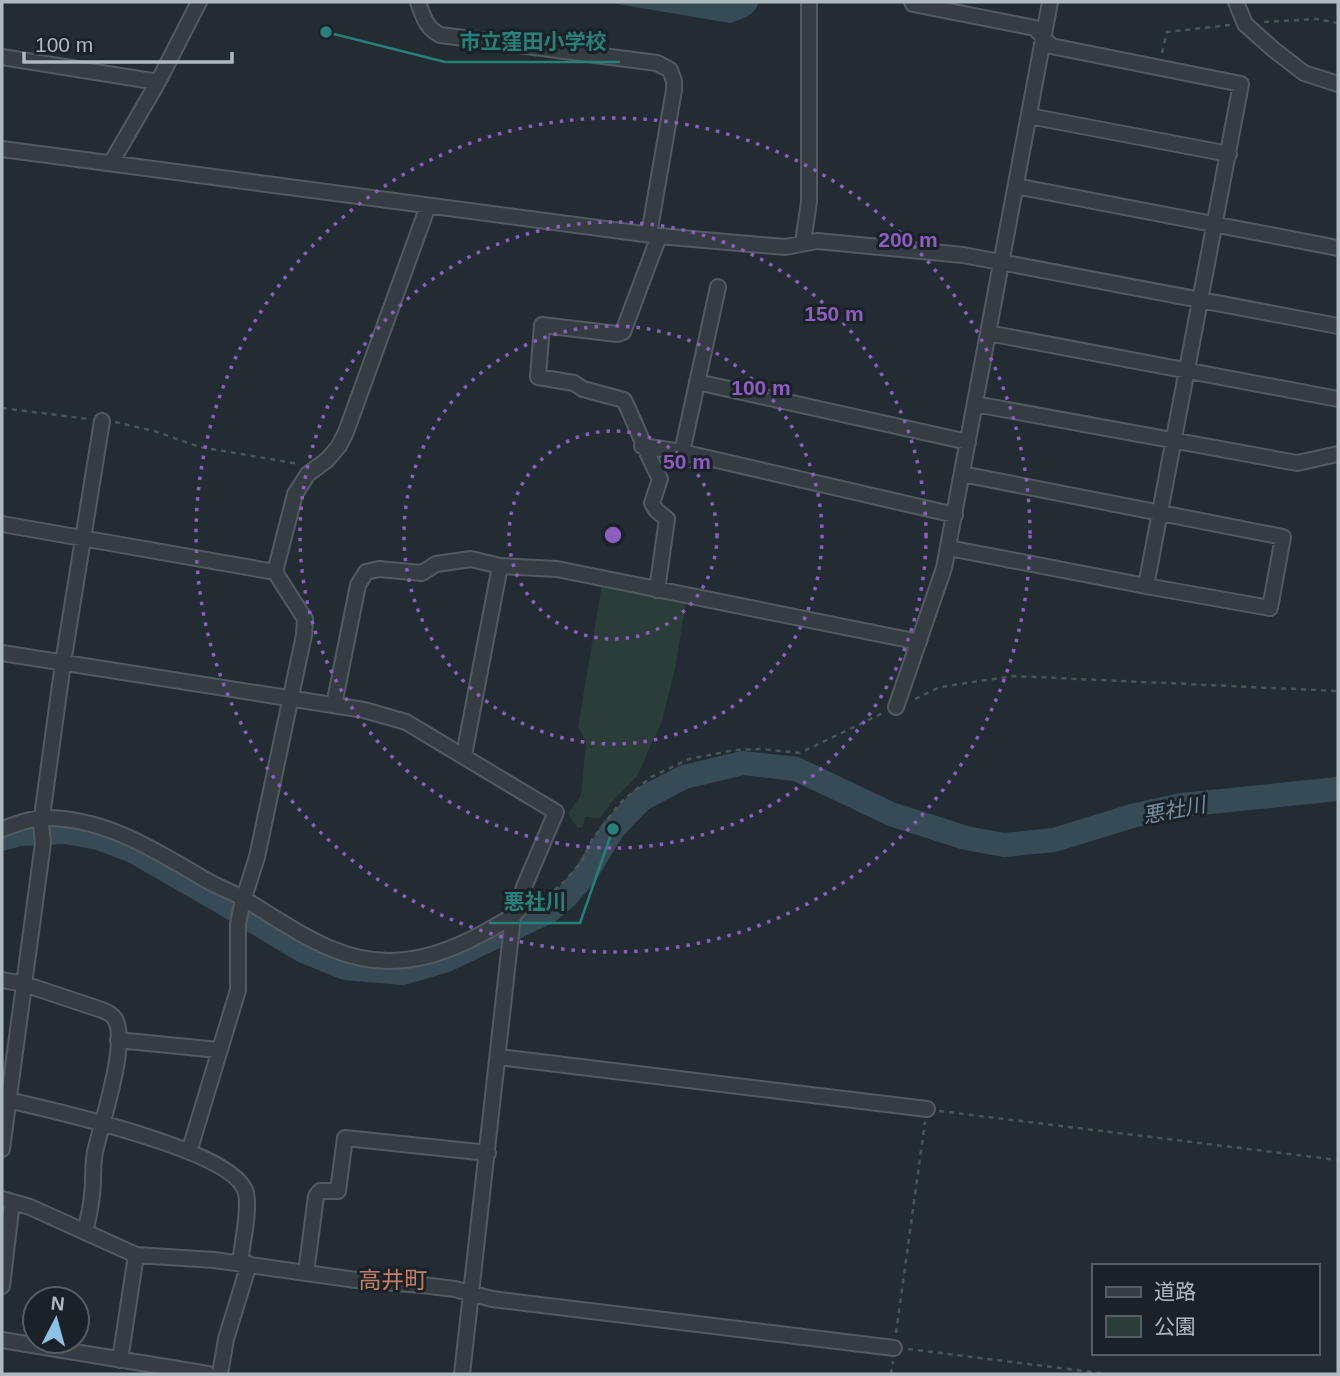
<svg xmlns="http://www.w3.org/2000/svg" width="1340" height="1376" font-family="Helvetica,'Noto Sans JP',sans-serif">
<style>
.green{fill:#2a3d39}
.water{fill:#374b57}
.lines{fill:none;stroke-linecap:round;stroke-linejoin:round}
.river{stroke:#374b57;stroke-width:24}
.street-casing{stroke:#525b61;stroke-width:18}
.path{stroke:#485756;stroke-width:2.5;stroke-dasharray:5 5;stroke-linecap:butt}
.street{stroke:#353d43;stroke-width:14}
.ring{fill:none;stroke:#8d5dbf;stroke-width:3.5;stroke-dasharray:3.5 7}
.labels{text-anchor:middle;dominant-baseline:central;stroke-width:6;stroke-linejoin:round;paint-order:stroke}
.water-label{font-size:21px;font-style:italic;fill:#738fa0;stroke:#1a2228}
.quarter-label{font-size:23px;fill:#c37e67;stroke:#1a2228}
.centre{fill:#8d5dbf;stroke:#1a2228;stroke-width:3.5}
.ring-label{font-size:21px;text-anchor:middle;font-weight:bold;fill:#8d5dbf;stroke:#1a2228;stroke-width:6;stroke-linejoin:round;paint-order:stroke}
.leader{fill:none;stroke:#27807a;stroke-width:2.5}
.callout-dot{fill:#27807a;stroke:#1a2228;stroke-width:2.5}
.callout-label{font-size:21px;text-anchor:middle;font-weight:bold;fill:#27807a;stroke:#1a2228;stroke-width:6;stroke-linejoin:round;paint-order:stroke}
</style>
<rect width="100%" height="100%" fill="#222c32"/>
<path class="green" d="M 602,584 L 686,601 L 675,669 L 662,721 L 637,776 L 612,802 L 600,818 L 585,817 L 583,827 L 578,828 L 568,814 L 581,795 L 586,742 L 578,727 Z"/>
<path class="water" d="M 606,2 L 759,2 C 755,15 743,19 730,23 Z"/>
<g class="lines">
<path class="river" d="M 2,839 L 20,834 L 65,832 L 98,838 L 133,851 L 220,901 L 303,951 L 345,968 L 403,973 L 447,960 L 548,912 L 567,896 L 585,875 L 613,829 L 642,799 L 684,777 L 743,763 L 796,769 L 891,814 L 966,838 L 1004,845 L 1054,840 L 1132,816 L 1181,805 L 1338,789"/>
<g class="street-casing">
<path id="street" d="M 418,2 C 423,16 426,28 440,35 L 657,63 L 670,70 L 674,81 L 674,90 L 649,234
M 912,2 L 913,4 L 1035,28 L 1051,46 L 1241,84 L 1146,586 L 949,548
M 1236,2 L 1245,24 L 1273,49 L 1304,73 L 1338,84
M 2,57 L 158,82
M 1029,116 L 1229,154
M 2,149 L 659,236 L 785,247 L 817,241 L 963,255 L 1338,326
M 111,163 L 158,82 L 199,2
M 1016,186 L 1338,248
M 803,242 L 809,202 L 809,2
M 718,287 L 682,452 L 955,515
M 988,333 L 1338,399
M 697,382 L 968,442
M 975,404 L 1297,463 L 1338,454
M 642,446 L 682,452
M 962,474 L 1283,537 L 1270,608 L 1146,586
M 2,524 L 275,572
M 657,590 L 667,519 L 656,510 L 652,503 L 660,479 C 646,453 637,427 624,400 L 583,389 L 574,383 L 538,377 L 542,325 L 617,334 L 623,332 L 659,236
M 2,653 L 364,710 L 406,722 L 556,812 L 524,887 L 522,895 L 524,904 L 513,916 L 462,1374
M 334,705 L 358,585 L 366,572 L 379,569 L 422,573 L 436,564 L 471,559 L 500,566 L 557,569 L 919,642
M 896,707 L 944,568 L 1050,2
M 464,755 L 500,566
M 2,829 C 15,825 29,818 43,818 C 104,817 155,850 206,880 C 218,887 232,892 244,899 C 294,929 343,968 405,960 C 444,956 480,936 513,916
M 2,980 L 24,984 L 102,1010 C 107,1012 112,1014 115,1019 C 129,1043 101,1124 95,1152 C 92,1167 94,1180 92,1195 C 91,1207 88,1220 85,1232
M 118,1040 L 218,1050
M 499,1057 L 927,1109
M 8,1100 C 50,1110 236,1150 246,1193 C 250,1211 242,1244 240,1263
M 2,1149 L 43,843 L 41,824 L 63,663 L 102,421
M 189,1152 L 238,990 L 238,924 L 242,904 L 257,857 L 304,635 L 305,619 L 275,572 L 295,494 L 308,474 L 327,460 L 339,446 L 346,432 L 428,206
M 2,1199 L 30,1207 L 136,1255 L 214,1260 L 356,1280 L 422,1285 L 455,1289 L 492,1299 L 894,1348
M 306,1273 L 316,1196 L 320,1191 L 338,1191 L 345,1138 L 488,1153
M 2,1286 L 12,1202
M 2,1340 L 208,1374
M 120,1360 L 136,1255
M 220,1374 L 226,1339 L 249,1264"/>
</g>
<path class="path" d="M 1264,22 L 1316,19 L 1338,23
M 1162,53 L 1167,32 L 1230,25
M 2,408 L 88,419
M 115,422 L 154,431 L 200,447 L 299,464
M 915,699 L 940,687 L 1013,676 L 1338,691
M 539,903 L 565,881 L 582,861 L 592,840 L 620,803 L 651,777 L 689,759 L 735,750 L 762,749 L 800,753 L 883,713
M 939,1111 L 1338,1160
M 896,1333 L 925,1122
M 908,1349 L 1108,1374
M 891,1374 L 893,1361"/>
<use href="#street" class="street"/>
</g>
<g class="ring">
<circle cx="613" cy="535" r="104"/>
<circle cx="613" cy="535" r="209"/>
<circle cx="613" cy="535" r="313"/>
<circle cx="613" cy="535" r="417"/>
</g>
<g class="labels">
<g class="water-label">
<text transform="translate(1174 810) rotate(-11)">悪社川</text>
</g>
<g class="quarter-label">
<text x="393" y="1280">高井町</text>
</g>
</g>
<circle cx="613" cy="535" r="10" class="centre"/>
<g class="ring-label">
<text x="908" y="247">200 m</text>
<text x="834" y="321">150 m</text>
<text x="761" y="395">100 m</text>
<text x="687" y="469">50 m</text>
</g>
<path class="leader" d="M326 32L445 62H620M613 829L580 923H489"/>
<g class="callout-dot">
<circle cx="326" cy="32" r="7"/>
<circle cx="613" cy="829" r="7"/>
</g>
<g class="callout-label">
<text x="533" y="49">市立窪田小学校</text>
<text x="535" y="909">悪社川</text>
</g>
<rect width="1340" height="1376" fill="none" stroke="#afb9c0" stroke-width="7"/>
<rect x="1092" y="1264" width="228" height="91" fill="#1a2228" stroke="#565e65" stroke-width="2"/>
<rect x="1106" y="1287" width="35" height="10" fill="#353d43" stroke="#565e65" stroke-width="2"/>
<text x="1154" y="1299" font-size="21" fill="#afb9c0">道路</text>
<rect x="1106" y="1316" width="35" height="21" fill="#2a3d39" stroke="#565e65" stroke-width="2"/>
<text x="1154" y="1334" font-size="21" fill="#afb9c0">公園</text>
<g transform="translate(56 1320) rotate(6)"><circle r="33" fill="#1a2228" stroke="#565e65" stroke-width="2"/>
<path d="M0-5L12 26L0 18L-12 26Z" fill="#8cc1e8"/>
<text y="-10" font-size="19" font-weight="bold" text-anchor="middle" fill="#afb9c0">N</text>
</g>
<path d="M24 52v10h208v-10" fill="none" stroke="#afb9c0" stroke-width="3.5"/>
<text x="35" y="52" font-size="21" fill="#afb9c0" stroke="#1a2228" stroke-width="5" paint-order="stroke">100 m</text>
</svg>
